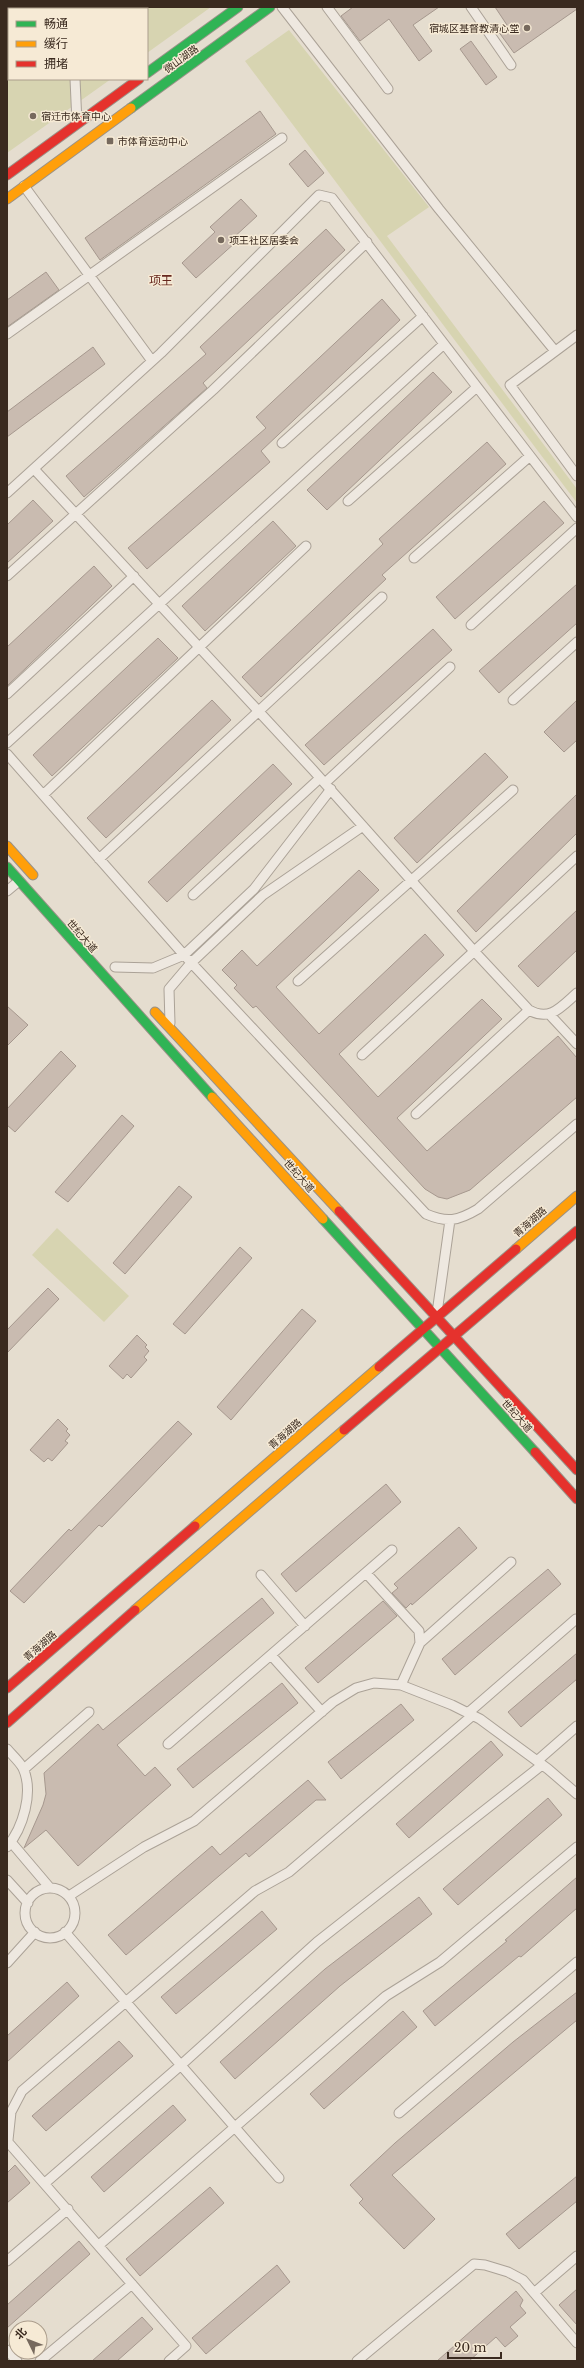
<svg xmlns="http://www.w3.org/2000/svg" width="584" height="2368" font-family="'Libre Baskerville','Noto Sans SC',serif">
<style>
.green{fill:#d7d4b1}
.building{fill:#c9bbb0;stroke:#a6988e}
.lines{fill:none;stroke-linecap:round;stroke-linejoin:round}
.lane-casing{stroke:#aba297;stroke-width:11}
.fast-casing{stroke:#9a9288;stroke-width:11}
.slow-casing{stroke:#9a9288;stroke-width:11}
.jam-casing{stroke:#9a9288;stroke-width:11}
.lane{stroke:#eee8e0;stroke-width:9}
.fast{stroke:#30b455;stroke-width:9}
.slow{stroke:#ff9f0a;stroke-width:9}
.jam{stroke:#e5322d;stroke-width:9}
.poi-dot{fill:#76695d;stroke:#f6ead5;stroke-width:1.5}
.labels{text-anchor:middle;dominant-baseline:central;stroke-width:3;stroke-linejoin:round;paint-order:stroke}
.poi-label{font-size:10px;fill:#3a2a1f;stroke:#f6ead5;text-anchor:start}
.street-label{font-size:10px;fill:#3a2a1f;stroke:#f6ead5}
.quarter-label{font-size:12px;fill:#67271e;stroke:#f6ead5}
</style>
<rect width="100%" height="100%" fill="#e5ddcf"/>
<path class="green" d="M 7,7 L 211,7 L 147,53 L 147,9 L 9,9 L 9,79 L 111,79 L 7,153 Z
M 289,30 L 429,207 L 387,236 L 577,489 L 577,503 L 245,61 Z
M 57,1228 L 129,1296 L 104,1322 L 32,1255 Z"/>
<path class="building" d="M 353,7 L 439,7 L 413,25 L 432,51 L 419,61 L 389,19 L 360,41 L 341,16 Z
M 495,7 L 577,7 L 577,9 L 514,53 L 498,31 L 507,25 Z
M 471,41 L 497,77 L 486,85 L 460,49 Z
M 260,111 L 276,134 L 100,260 L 85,238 Z
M 305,150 L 324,173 L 308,187 L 289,164 Z
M 241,199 L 257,216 L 232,239 L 236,242 L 196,278 L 182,263 L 215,232 L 210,227 Z
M 326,229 L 345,250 L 203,383 L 207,388 L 84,497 L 66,476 L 206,354 L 200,347 Z
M 46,272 L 59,290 L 7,327 L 7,300 Z
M 382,299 L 400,320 L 261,451 L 270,462 L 147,569 L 128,548 L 266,428 L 256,417 Z
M 93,347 L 105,364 L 7,437 L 7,412 Z
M 433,372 L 452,392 L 327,510 L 307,490 Z
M 487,442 L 506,464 L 382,575 L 386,579 L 261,697 L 242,677 L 383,544 L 379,539 Z
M 33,500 L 53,521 L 7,563 L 7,525 Z
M 544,501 L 564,523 L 455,619 L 436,597 Z
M 273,521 L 296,546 L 205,631 L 182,606 Z
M 94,566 L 112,586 L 7,686 L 7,647 Z
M 577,584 L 577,623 L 499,693 L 479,671 Z
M 433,629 L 452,650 L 324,765 L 305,745 Z
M 158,638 L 178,658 L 52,776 L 33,755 Z
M 212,700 L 231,720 L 106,838 L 87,818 Z
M 577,700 L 577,740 L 564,752 L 544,732 Z
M 485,753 L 508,777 L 417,863 L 394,838 Z
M 273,764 L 292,784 L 167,902 L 148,882 Z
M 577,794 L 577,833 L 476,932 L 457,911 Z
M 359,870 L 379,890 L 276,987 L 319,1034 L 425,934 L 444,955 L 339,1054 L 378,1097 L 482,999 L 502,1019 L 397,1118 L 427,1151 L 558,1036 L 577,1058 L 577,1097 L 470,1190 L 447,1199 L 438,1197 L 425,1189 L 256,1006 L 253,1008 L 234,988 L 237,985 L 222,970 L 242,950 L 257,966 Z
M 577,910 L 577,950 L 538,987 L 518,966 Z
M 7,1006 L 28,1025 L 7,1046 Z
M 61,1051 L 76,1066 L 15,1132 L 7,1125 L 7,1109 Z
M 122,1115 L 134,1126 L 68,1202 L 55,1192 Z
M 179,1186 L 192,1197 L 125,1274 L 113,1263 Z
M 240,1247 L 252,1258 L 185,1334 L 173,1324 Z
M 48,1288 L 59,1299 L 7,1353 L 7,1330 Z
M 302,1309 L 316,1321 L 231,1420 L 217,1407 Z
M 137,1335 L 147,1345 L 145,1347 L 149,1351 L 144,1357 L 147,1360 L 131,1378 L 127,1374 L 123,1379 L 109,1366 Z
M 58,1419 L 68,1429 L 66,1431 L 70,1435 L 65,1441 L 68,1443 L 52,1461 L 48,1458 L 44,1462 L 30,1450 Z
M 178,1421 L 192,1434 L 102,1527 L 99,1525 L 24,1603 L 10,1591 L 69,1529 L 71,1531 Z
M 386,1484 L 401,1502 L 296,1592 L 281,1574 Z
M 459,1527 L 477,1548 L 412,1605 L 411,1603 L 406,1608 L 392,1593 L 398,1588 L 394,1584 Z
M 548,1569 L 561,1584 L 455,1675 L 442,1659 Z
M 262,1598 L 274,1613 L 117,1745 L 145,1776 L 155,1767 L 171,1785 L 78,1866 L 46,1830 L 24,1848 L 43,1805 L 46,1794 L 44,1773 L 98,1724 L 103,1730 Z
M 383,1601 L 397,1616 L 318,1683 L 305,1668 Z
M 577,1653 L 577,1679 L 521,1727 L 508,1712 Z
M 282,1683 L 298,1703 L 193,1788 L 177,1769 Z
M 401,1704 L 414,1720 L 341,1779 L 328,1762 Z
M 491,1741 L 503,1755 L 409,1838 L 396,1824 Z
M 308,1780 L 326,1800 L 316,1800 L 249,1857 L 246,1853 L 126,1955 L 108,1935 L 212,1846 L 220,1855 Z
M 548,1798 L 562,1815 L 458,1905 L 443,1889 Z
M 577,1877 L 577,1908 L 521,1957 L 519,1956 L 435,2026 L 423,2011 L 507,1941 L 505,1940 Z
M 419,1897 L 432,1914 L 340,1986 L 235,2079 L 220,2062 L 325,1969 Z
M 262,1911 L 277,1929 L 176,2014 L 161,1997 Z
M 67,1982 L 79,1996 L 7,2062 L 7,2036 Z
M 577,1992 L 577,2020 L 392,2175 L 435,2219 L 404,2249 L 359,2203 L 363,2199 L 350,2185 L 395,2143 L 513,2042 Z
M 403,2011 L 417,2027 L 324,2109 L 310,2094 Z
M 119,2041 L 133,2056 L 46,2131 L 32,2116 Z
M 173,2105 L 186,2120 L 104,2192 L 91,2177 Z
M 15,2165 L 30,2183 L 7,2203 L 7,2173 Z
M 577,2176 L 577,2201 L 519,2249 L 506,2234 Z
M 210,2187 L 224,2203 L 140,2276 L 126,2259 Z
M 79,2241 L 90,2254 L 7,2328 L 7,2305 Z
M 277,2265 L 290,2282 L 206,2354 L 192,2338 Z
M 577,2289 L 577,2325 L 559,2305 Z
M 516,2291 L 523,2300 L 520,2306 L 526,2313 L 510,2327 L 518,2336 L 505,2347 L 496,2337 L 469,2361 L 437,2361 Z
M 142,2317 L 153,2329 L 117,2361 L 92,2361 Z"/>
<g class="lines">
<g class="lane-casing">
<path id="lane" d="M 282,7 L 439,209 L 555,351
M 327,7 L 388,89
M 471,7 L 511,65
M 121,9 L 123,7
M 75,79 L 77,123
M 24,186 L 152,361
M 7,334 L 282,138
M 577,335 L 510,385 L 577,476
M 282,443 L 423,316
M 34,469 L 313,770 L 474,951 L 529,1010 C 550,1022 561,1007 577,993
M 7,493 L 161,353 L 319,195 L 332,198 L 577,517
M 348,501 L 477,387
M 414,558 L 530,456
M 7,576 L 213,390 L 367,242
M 471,625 L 577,528
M 7,694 L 134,576
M 513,700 L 577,642
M 7,743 L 444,344
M 7,754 L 184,955 L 426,1214 C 447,1223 458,1221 478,1209 L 577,1124
M 325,783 L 450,667
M 43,795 L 306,546
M 99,859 L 382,597
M 7,891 L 19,881
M 193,895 L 320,778
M 115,967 L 153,968 L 184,955 L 254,889 L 331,789
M 298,981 L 513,790
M 550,1015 L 577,1044
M 170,1023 L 169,989 L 191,963 L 263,895 L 363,826
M 362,1055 L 577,856
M 416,1114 L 529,1010
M 437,1313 L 450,1220
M 366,1573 L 419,1631 L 420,1643 L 401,1685
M 261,1575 L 305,1626
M 420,1643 L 511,1562
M 271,1655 L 322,1712
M 468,1713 L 576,1619
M 168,1744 L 392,1550
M 7,1749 C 12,1755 19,1761 23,1768 C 34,1792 23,1828 7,1847
M 537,1761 L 577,1726
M 24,1769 L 89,1712
M 11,1842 L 50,1888
M 7,1880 L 28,1903
M25 1913a25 25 0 1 1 50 0a25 25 0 1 1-50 0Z
M 69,1896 L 144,1847 L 194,1821 L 333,1702 L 356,1688 L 374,1683 L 401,1685 L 452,1705 L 480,1719 L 548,1769 L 577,1794
M 65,1932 L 279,2178
M 7,1963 L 35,1932
M 399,2113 L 577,1962
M 8,2140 L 11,2112 L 22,2091 L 255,1891 L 289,1872 L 473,1715
M 7,2141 L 186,2346 L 169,2361
M 45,2183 L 181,2065 L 317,1942 L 542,1765
M 99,2245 L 386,1996 L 440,1962 L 577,1847
M 7,2261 L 68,2209
M 534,2293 L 577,2256
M 7,2350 L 17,2361
M 40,2361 L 132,2284
M 357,2361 L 474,2264 L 485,2265 L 508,2272 L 523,2280 L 577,2343"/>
</g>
<g class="fast-casing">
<path id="fast" d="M 147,73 L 238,7
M 131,108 L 270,7
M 7,867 L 212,1097
M 323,1219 L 535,1452"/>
</g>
<g class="slow-casing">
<path id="slow" d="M 7,199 L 131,108
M 7,846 L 33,875
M 155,1012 L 339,1211
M 212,1097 L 323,1219
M 516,1249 L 577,1196
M 195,1526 L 379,1367
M 135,1610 L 344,1430"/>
</g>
<g class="jam-casing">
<path id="jam" d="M 7,175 L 139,79
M 339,1211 L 577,1470
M 379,1367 L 516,1249
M 344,1430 L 577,1231
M 535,1452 L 577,1499
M 7,1688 L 195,1526
M 7,1723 L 135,1610"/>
</g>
<use href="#lane" class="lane"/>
<use href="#fast" class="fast"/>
<use href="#slow" class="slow"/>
<use href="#jam" class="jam"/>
</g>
<g class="poi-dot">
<circle cx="527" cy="28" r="4"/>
<circle cx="33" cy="116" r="4"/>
<rect x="106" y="137" width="8" height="8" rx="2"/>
<circle cx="221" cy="240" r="4"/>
</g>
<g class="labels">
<g class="poi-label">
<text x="519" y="28" text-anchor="end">宿城区基督教清心堂</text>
<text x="41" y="116">宿迁市体育中心</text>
<text x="118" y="141">市体育运动中心</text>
<text x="229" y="240">项王社区居委会</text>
</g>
<g class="street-label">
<text transform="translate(181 59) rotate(-36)">微山湖路</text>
<text transform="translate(82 936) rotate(49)">世纪大道</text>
<text transform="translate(299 1176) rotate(48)">世纪大道</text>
<text transform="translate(530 1222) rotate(-41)">青海湖路</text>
<text transform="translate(517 1416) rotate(48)">世纪大道</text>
<text transform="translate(285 1434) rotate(-41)">青海湖路</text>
<text transform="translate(40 1646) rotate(-41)">青海湖路</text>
</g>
<g class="quarter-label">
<text x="161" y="280">项王</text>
</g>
</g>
<rect width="584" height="2368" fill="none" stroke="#3a2a1f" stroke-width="16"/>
<rect x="8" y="8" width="140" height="72" fill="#f6ead5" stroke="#ab9d8c"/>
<rect x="16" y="21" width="20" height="6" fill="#30b455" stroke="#ab9d8c"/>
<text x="44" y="28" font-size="12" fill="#3a2a1f">畅通</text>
<rect x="16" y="41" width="20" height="6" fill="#ff9f0a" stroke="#ab9d8c"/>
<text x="44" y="48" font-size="12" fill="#3a2a1f">缓行</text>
<rect x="16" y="61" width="20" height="6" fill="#e5322d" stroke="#ab9d8c"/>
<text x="44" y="68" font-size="12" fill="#3a2a1f">拥堵</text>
<g transform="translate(28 2340) rotate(313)"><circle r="19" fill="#f6ead5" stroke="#ab9d8c"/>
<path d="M0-3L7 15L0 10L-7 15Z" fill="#76695d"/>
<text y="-6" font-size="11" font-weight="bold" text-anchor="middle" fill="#3a2a1f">北</text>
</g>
<path d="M448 2352v6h53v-6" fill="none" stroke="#3a2a1f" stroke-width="2"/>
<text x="454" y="2352" font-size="12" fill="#3a2a1f" stroke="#f6ead5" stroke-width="3" paint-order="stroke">20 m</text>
</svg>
